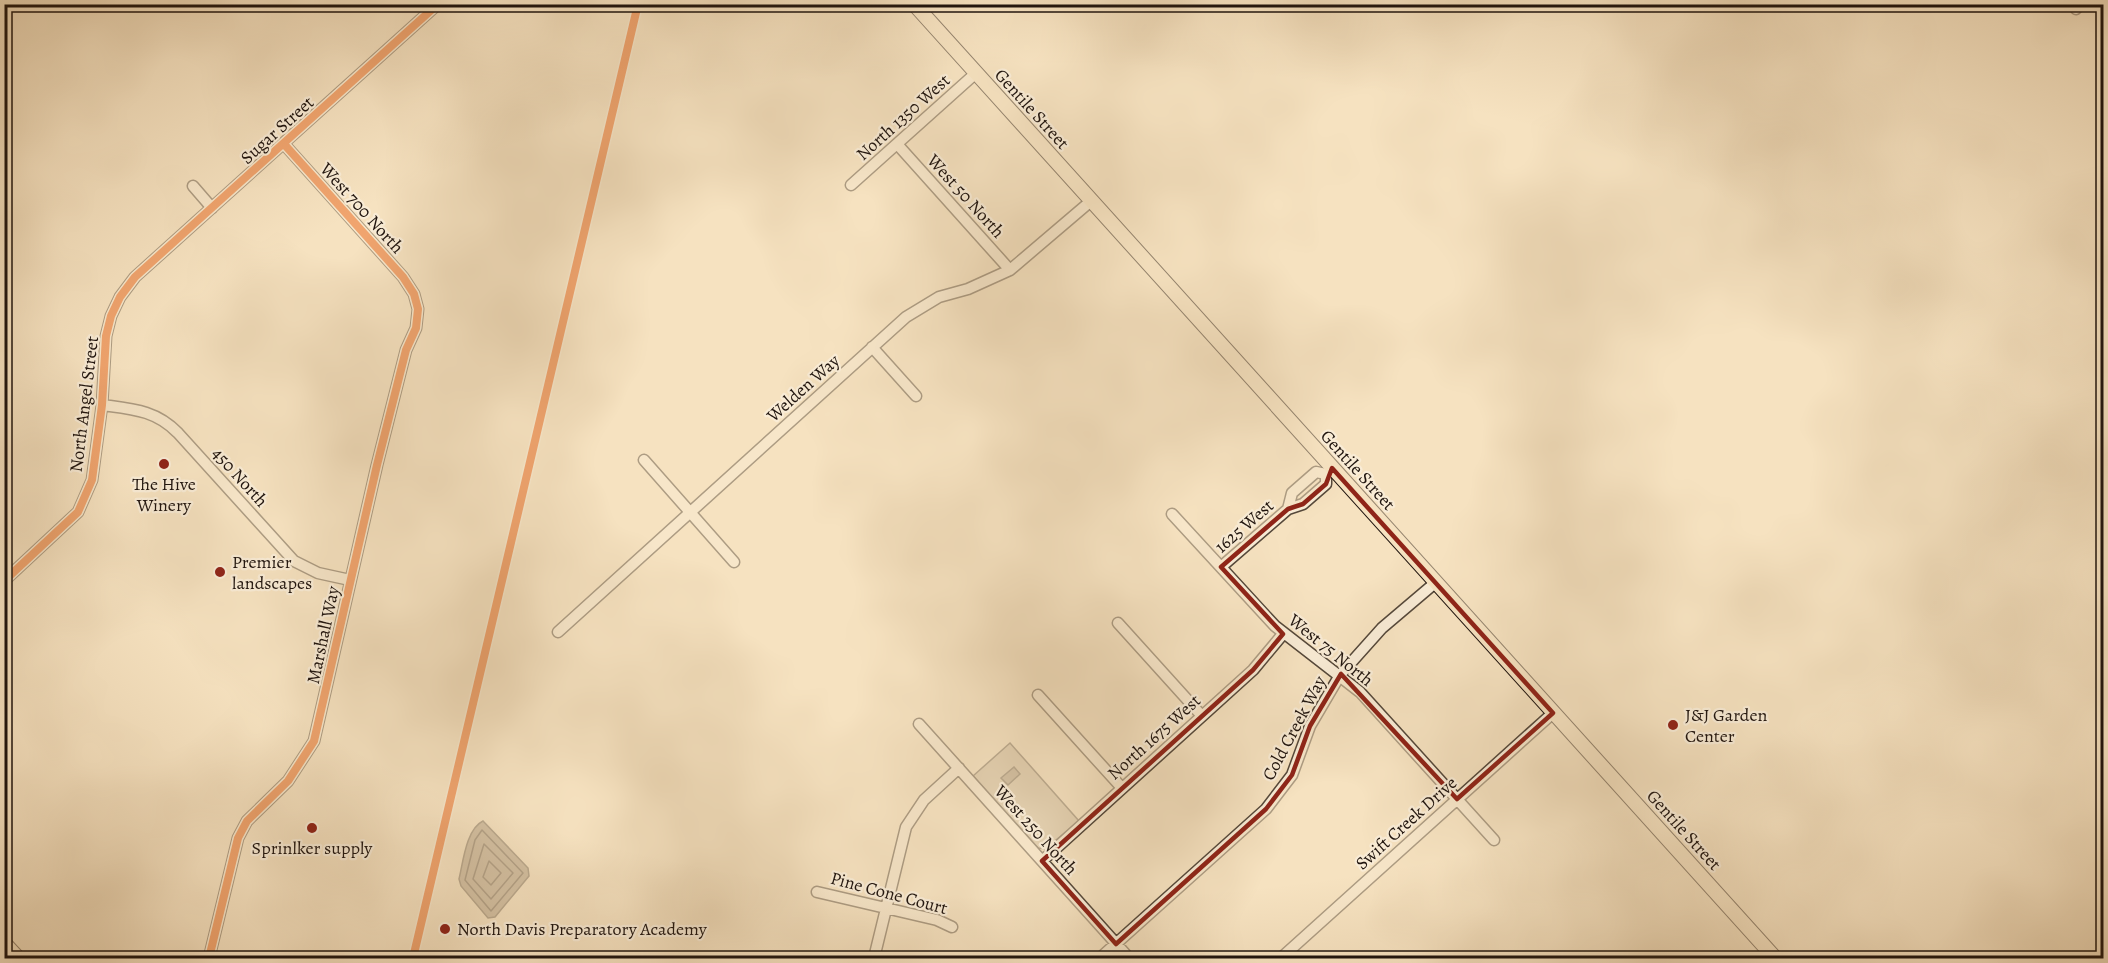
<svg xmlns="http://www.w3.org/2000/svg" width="2108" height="963" font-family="Alegreya,serif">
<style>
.green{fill:#d1bfa2;stroke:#786a58;stroke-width:1.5}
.water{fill:#ad9c83;stroke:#746654;stroke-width:1.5}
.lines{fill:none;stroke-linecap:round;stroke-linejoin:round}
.shore{stroke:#665848;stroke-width:1.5}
.minor-casing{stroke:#55483a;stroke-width:13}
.major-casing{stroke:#1f140e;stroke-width:16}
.minor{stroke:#f9ecd6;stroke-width:10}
.major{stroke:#f6e2c0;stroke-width:14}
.cycleway-casing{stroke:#f9ecd6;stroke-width:11}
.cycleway{stroke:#e8590c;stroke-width:8}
.marked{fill:none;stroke:#8f2418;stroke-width:4.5;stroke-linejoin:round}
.poi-dot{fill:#8f2418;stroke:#f9ecd6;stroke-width:2}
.labels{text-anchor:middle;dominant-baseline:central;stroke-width:4.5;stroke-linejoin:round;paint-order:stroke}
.street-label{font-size:18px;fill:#1f140e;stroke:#f9ecd6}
.poi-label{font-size:18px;fill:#1f140e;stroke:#f9ecd6;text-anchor:start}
</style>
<rect width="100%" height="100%" fill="#f6e2c0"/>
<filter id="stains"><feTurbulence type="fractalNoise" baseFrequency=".00333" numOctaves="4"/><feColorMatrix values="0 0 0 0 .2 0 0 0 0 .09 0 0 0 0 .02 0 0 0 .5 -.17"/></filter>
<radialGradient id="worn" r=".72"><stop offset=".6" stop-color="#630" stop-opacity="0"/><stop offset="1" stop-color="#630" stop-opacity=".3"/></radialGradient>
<path class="green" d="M 1010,743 L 1079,821 L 1045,849 L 1038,848 L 973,776 Z"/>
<path class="water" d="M 1014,767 L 1020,774 L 1008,785 L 1001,778 Z
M 483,821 L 528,868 L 529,876 L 495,917 L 488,918 L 461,886 L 459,879 C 463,863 466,829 483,821 Z"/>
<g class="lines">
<path class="shore" d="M 482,830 L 523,873 L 491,911 L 465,880 L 475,840 Z
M 484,844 L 513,873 L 491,899 L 473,879 Z
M 489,861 L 501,873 L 491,885 L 483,877 Z"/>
<g class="minor-casing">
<path id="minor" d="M 2076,9 L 2080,4
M 897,144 L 1010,270
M 851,185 L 976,73
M 193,186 L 212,208
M 872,347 L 916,396
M 102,405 C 132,409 156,410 178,433 L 294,561 L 318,573 L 350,580
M 644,460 L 734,562
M 1288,509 L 1292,493 L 1316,472 L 1326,474
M 1172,514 L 1275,626 L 1360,692 L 1494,840
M 1221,567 L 1288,509 L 1303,504 L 1326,484 L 1326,474 L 1332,468
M 4,581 L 78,512 L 92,480 L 102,405 L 106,336 L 111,316 L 120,297 L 135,277 L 438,4
M 1118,623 L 1202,716
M 558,632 L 906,317 L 939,297 L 968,289 L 1010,270 L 1091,201
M 1038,695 L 1122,788
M 919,724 L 1129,958
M 1042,861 L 1253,670 L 1283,634
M 817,892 L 937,920 L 952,927
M 209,958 L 238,838 L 247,821 L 288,781 L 314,741 L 377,465 L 406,350 L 416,328 L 418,309 L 414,294 L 403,277 L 284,144
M 874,958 L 906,827 L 924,800 L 959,768
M 1100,958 L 1266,809 L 1292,775 L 1310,726 L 1340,675 L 1382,628 L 1435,583
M 1281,958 L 1553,713"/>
</g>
<g class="major-casing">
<path id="major" d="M 914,4 L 1775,958
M 4,943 L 18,958"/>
</g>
<use href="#minor" class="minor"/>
<use href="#major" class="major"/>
<g class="cycleway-casing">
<path id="cycleway" d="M 4,581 L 78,512 L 92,480 L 102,405 L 106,336 L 111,316 L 120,297 L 135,277 L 438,4
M 209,958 L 238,838 L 247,821 L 288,781 L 314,741 L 377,465 L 406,350 L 416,328 L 418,309 L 414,294 L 403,277 L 284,144
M 413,958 L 638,4"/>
</g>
<use href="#cycleway" class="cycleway"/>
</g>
<path d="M0 0H2108V963H0ZM 1332,468 L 1553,713 L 1457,799 L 1341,674 L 1310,726 L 1292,775 L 1266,809 L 1116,944 L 1042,861 L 1253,670 L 1283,634 L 1221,567 L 1288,509 L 1303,504 L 1326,484 Z" fill="#f6e2c0" fill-opacity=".55" fill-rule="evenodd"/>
<path class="marked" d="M 1332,468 L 1553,713 L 1457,799 L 1341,674 L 1310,726 L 1292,775 L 1266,809 L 1116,944 L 1042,861 L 1253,670 L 1283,634 L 1221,567 L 1288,509 L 1303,504 L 1326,484 Z"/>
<g class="poi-dot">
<circle cx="164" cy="464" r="6"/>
<circle cx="220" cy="572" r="6"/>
<circle cx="1673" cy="725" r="6"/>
<circle cx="312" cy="828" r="6"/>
<circle cx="445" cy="929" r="6"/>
</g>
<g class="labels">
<g class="street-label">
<text transform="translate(1032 109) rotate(48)">Gentile Street</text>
<text transform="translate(903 117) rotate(-42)">North 1350 West</text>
<text transform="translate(277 130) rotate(-42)">Sugar Street</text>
<text transform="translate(966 196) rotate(48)">West 50 North</text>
<text transform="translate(362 208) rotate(48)">West 700 North</text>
<text transform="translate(803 388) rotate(-42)">Welden Way</text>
<text transform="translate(84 404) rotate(-83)">North Angel Street</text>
<text transform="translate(1358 470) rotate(48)">Gentile Street</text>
<text transform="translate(240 477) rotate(48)">450 North</text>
<text transform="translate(1244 526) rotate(-41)">1625 West</text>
<text transform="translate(323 635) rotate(-78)">Marshall Way</text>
<text transform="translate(1331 650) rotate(39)">West 75 North</text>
<text transform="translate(1294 728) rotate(-62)">Cold Creek Way</text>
<text transform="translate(1154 737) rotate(-42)">North 1675 West</text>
<text transform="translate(1406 823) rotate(-42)">Swift Creek Drive</text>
<text transform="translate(1036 830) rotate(48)">West 250 North</text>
<text transform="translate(1684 830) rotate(48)">Gentile Street</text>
<text transform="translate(889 893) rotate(15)">Pine Cone Court</text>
</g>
<g class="poi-label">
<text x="164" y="484" text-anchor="middle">The Hive<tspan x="164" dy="21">Winery</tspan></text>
<text x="232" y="562">Premier<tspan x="232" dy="21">landscapes</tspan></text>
<text x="1685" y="715">J&amp;J Garden<tspan x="1685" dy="21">Center</tspan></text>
<text x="312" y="848" text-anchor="middle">Sprinlker supply</text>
<text x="457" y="929">North Davis Preparatory Academy</text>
</g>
</g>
<rect width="2108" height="963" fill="none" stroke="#f6e2c0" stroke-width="24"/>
<rect x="6" y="6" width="2096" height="951" fill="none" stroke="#1f140e" stroke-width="3"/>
<rect x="12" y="12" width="2084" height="939" fill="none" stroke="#1f140e" stroke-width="1.5"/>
<rect width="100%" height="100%" filter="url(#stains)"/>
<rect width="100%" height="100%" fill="url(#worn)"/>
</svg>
